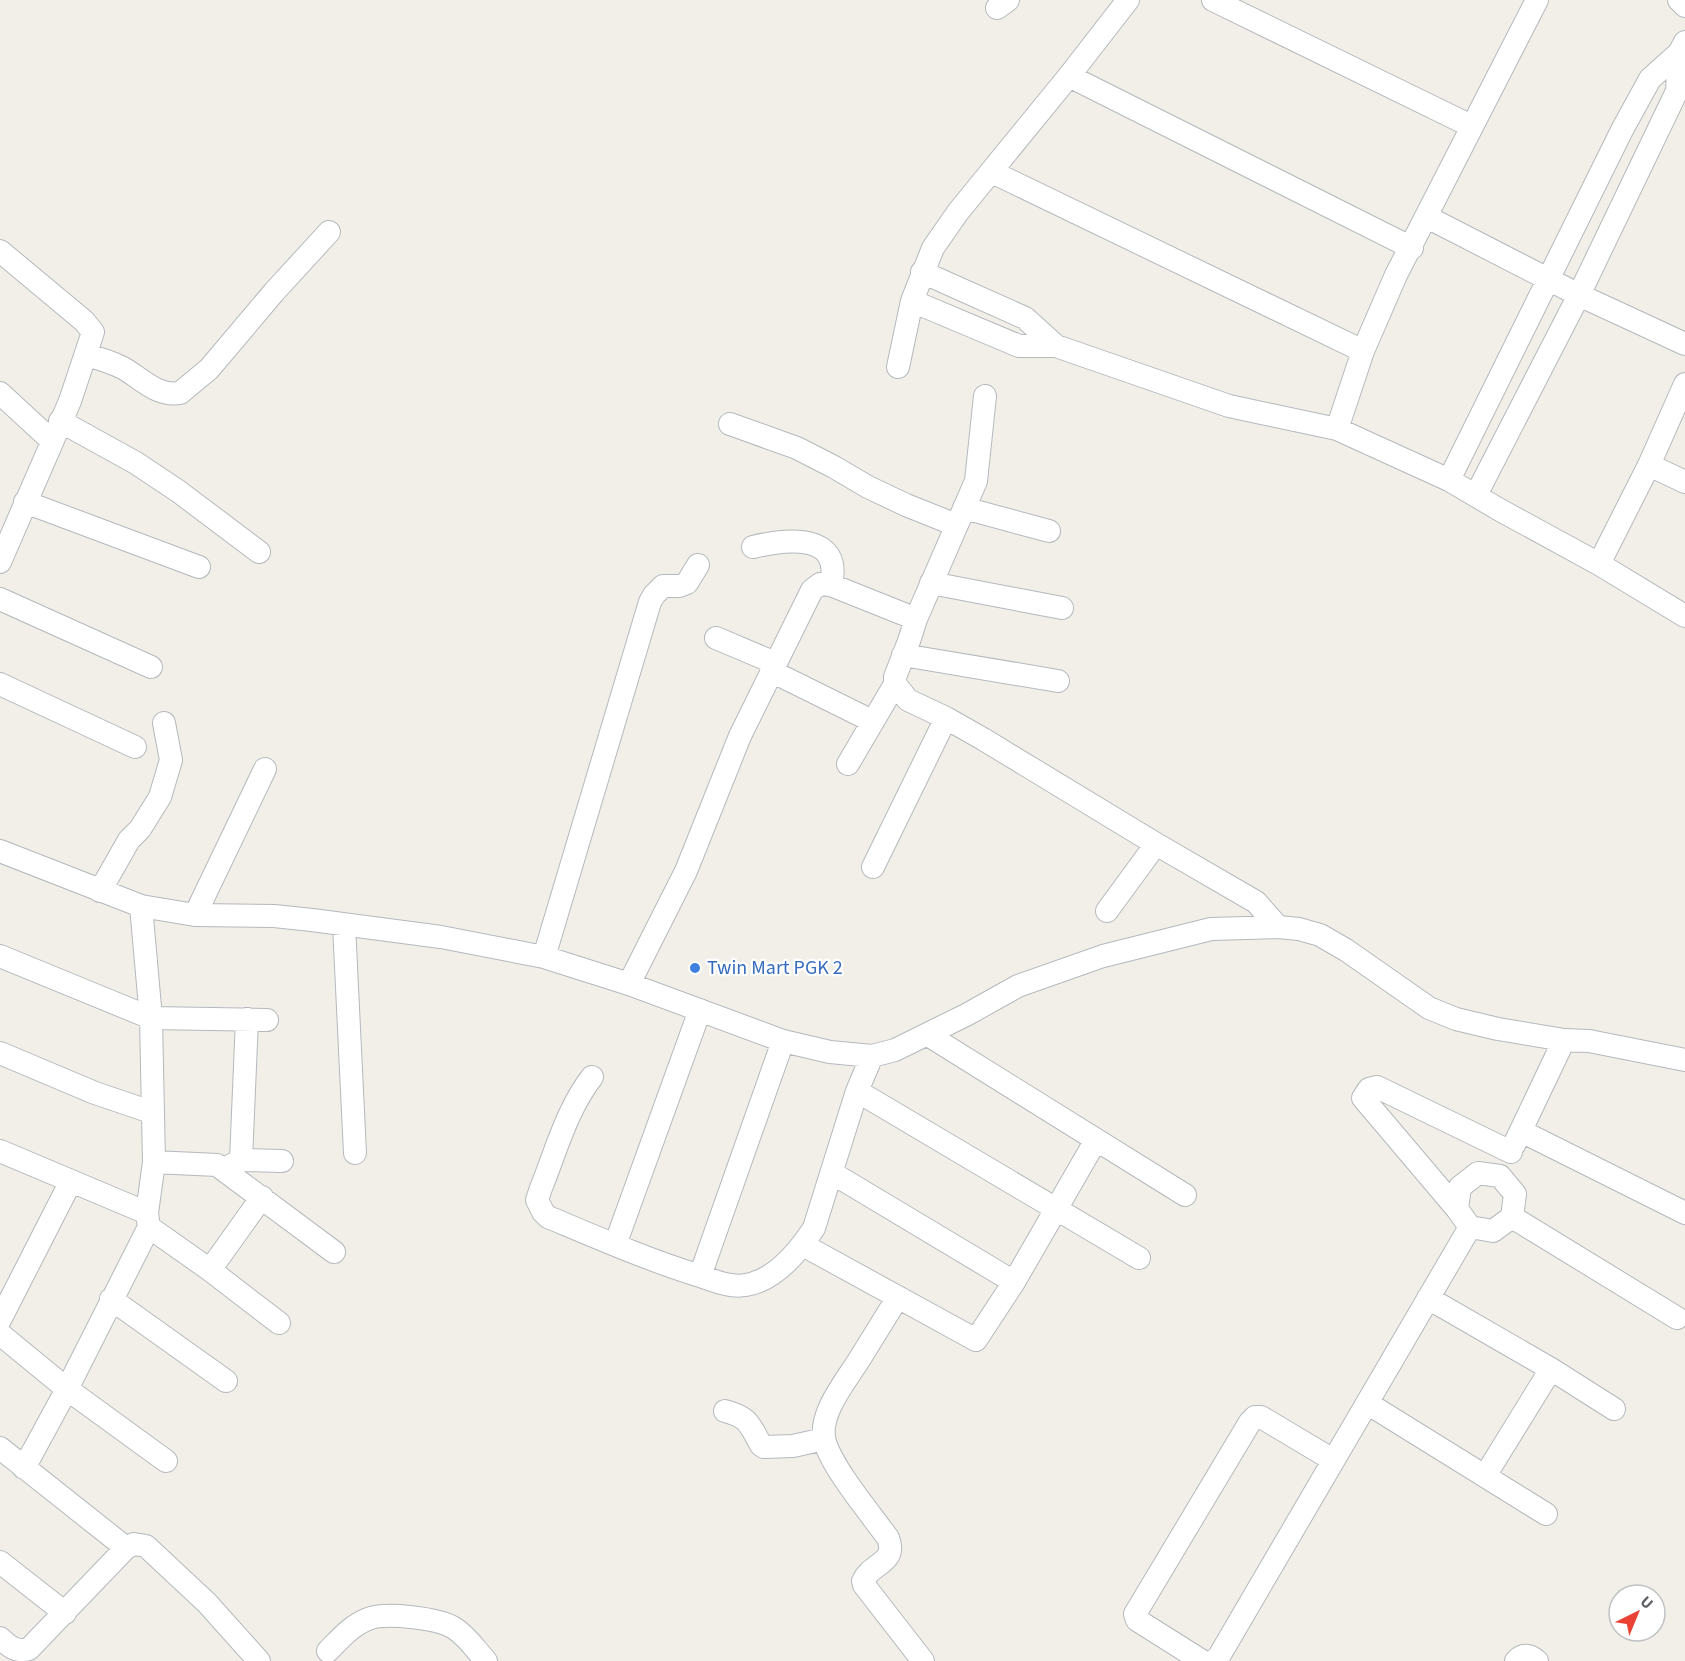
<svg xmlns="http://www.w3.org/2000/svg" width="1685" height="1661" font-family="'Source Sans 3',sans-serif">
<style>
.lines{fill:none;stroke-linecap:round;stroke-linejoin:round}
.minor-casing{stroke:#b5b8bc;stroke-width:24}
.minor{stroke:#fff;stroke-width:22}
.shop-dot{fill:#3f7fe0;stroke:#fff;stroke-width:2}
.labels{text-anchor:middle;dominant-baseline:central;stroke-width:4.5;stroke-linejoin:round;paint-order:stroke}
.shop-label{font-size:20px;fill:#366cbe;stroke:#fff;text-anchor:start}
</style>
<rect width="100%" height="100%" fill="#f1efe8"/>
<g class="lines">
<g class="minor-casing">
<path id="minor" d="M 1213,0 L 1471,126
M 1679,0 L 1685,6
M 997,8 L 1008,0
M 1069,76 L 1412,248
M 992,172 L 1363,351
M 1427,217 L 1579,295 L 1685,344
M 0,251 L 84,321 L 93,332 L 70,401 L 0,562
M 922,272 L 1025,318 L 1056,346
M 912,301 L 1019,346 L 1056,346 L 1229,406 L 1337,429 L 1449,480 L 1500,510 L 1599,564 L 1685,616
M 86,355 C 98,358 111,362 123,368 C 141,378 157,397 180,393 L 209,369 L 274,292 L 329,232
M 898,367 L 912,301 L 933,248 L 958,212 L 1069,76 L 1128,0
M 0,393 L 52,441
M 985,396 L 976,481 L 916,619 L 909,641 L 895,677 L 895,684 L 908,700 L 946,718 L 983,739 L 1156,844 L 1256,902 L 1278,927
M 60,421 L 136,463 L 178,491 L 259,552
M 730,424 L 797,448 L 834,467 L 868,487 L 906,505 L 956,525
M 1337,429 L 1363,351 L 1396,275 L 1537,0
M 1649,465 L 1685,482
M 1449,480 L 1622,130 L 1650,79 L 1679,53 L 1685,42
M 1476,495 L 1579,295 L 1677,91 L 1679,53
M 25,502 L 199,567
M 964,508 L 1049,531
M 753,547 C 786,539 843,532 831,585
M 1599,564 L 1649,465 L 1685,384
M 931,583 L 1062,608
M 0,599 L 151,667
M 716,638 L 775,663
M 903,655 L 1058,681
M 771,671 L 872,721
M 0,684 L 135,747
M 848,764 L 895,684
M 0,851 L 141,906 L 195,915 L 274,916 L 312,920 L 441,937 L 544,957 L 629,984 L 783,1041 L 830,1052 L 872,1056 L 895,1050 L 966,1015 L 1018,986 L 1103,956 L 1211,929 L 1278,927 L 1299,929 L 1320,935 L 1346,950 L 1429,1008 L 1456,1019 L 1498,1029 L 1564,1040 L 1589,1041 L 1685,1060
M 873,867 L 946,718
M 100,891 L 129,840 L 140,829 L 160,797 L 171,760 L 164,723
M 1107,911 L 1156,844
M 195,915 L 265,769
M 344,925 L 355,1153
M 0,956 L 151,1018 L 267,1020
M 544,957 L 650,602 L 654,595 L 663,586 L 679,586 L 687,583 L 698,565
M 629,984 L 686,871 L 740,736 L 812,590 L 820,584 L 831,585 L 916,619
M 928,1035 L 1185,1195
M 0,1053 L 95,1093 L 151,1112
M 592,1077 C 567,1109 556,1151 541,1188 L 537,1200 L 543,1212 L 548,1217 C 598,1238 646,1259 697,1275 C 713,1280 729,1288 746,1285 C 775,1280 799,1251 814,1228 L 857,1091 L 872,1056
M 857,1091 L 1139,1258
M 1521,1131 L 1685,1213
M 1514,1145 L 1564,1040
M 0,1151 L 147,1213
M 241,1160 L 247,1019
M 154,1162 L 217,1165 L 334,1252
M 228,1167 L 241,1160 L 282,1161
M 832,1173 L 1014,1282 L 1096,1140
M 1478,1173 L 1500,1176 L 1515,1194 L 1512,1217 L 1493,1231 L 1470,1227 L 1457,1209 L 1460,1187 Z
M 1457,1209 L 1363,1098 L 1369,1089 L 1377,1087 L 1511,1152
M 1512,1217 L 1677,1318
M 149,1227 L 210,1270 L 279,1323
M 615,1245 L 700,1010
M 803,1245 L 976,1340 L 1014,1282
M 210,1270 L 262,1197
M 700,1276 L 783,1041
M 898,1297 C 885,1318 872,1339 859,1360 C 846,1381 817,1415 825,1442 C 833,1469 870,1513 888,1538 C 898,1563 871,1563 863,1581 L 864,1585 L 923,1661
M 1428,1298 L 1551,1369 L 1614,1409
M 111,1299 L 226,1381
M 0,1320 L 71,1181
M 0,1334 L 67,1389 L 166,1461
M 1367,1403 L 1546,1514
M 725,1411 C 750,1418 749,1424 761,1445 L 764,1447 L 793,1446 L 824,1439
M 0,1448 L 126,1548 L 134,1544 L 146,1546 L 207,1603 L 259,1661
M 24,1468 L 67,1389 L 149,1227 L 147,1213 L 154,1162 L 151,1018 L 141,906
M 1485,1476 L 1551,1369
M 0,1562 L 65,1613
M 0,1638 C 9,1646 16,1653 29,1649 L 126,1548
M 328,1651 C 340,1639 352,1625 368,1619 C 385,1612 438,1618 454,1628 C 467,1636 476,1650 486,1661
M 1202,1661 L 1137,1620 L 1135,1614 L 1250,1422 L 1255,1417 L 1261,1417 L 1333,1460
M 1213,1661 L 1218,1658 L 1470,1227
M 1516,1661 C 1523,1653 1530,1655 1537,1661"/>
</g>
<use href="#minor" class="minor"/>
</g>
<circle class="shop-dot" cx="695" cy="968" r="6"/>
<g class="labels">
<g class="shop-label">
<text x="707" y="968">Twin Mart PGK 2</text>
</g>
</g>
<g transform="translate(1637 1613) rotate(43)"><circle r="28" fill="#ffffff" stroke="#bfc1c3" stroke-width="1.5"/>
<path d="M0-4.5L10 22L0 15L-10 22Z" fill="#ea4335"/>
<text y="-9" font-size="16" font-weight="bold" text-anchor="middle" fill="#5f6368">U</text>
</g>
</svg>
